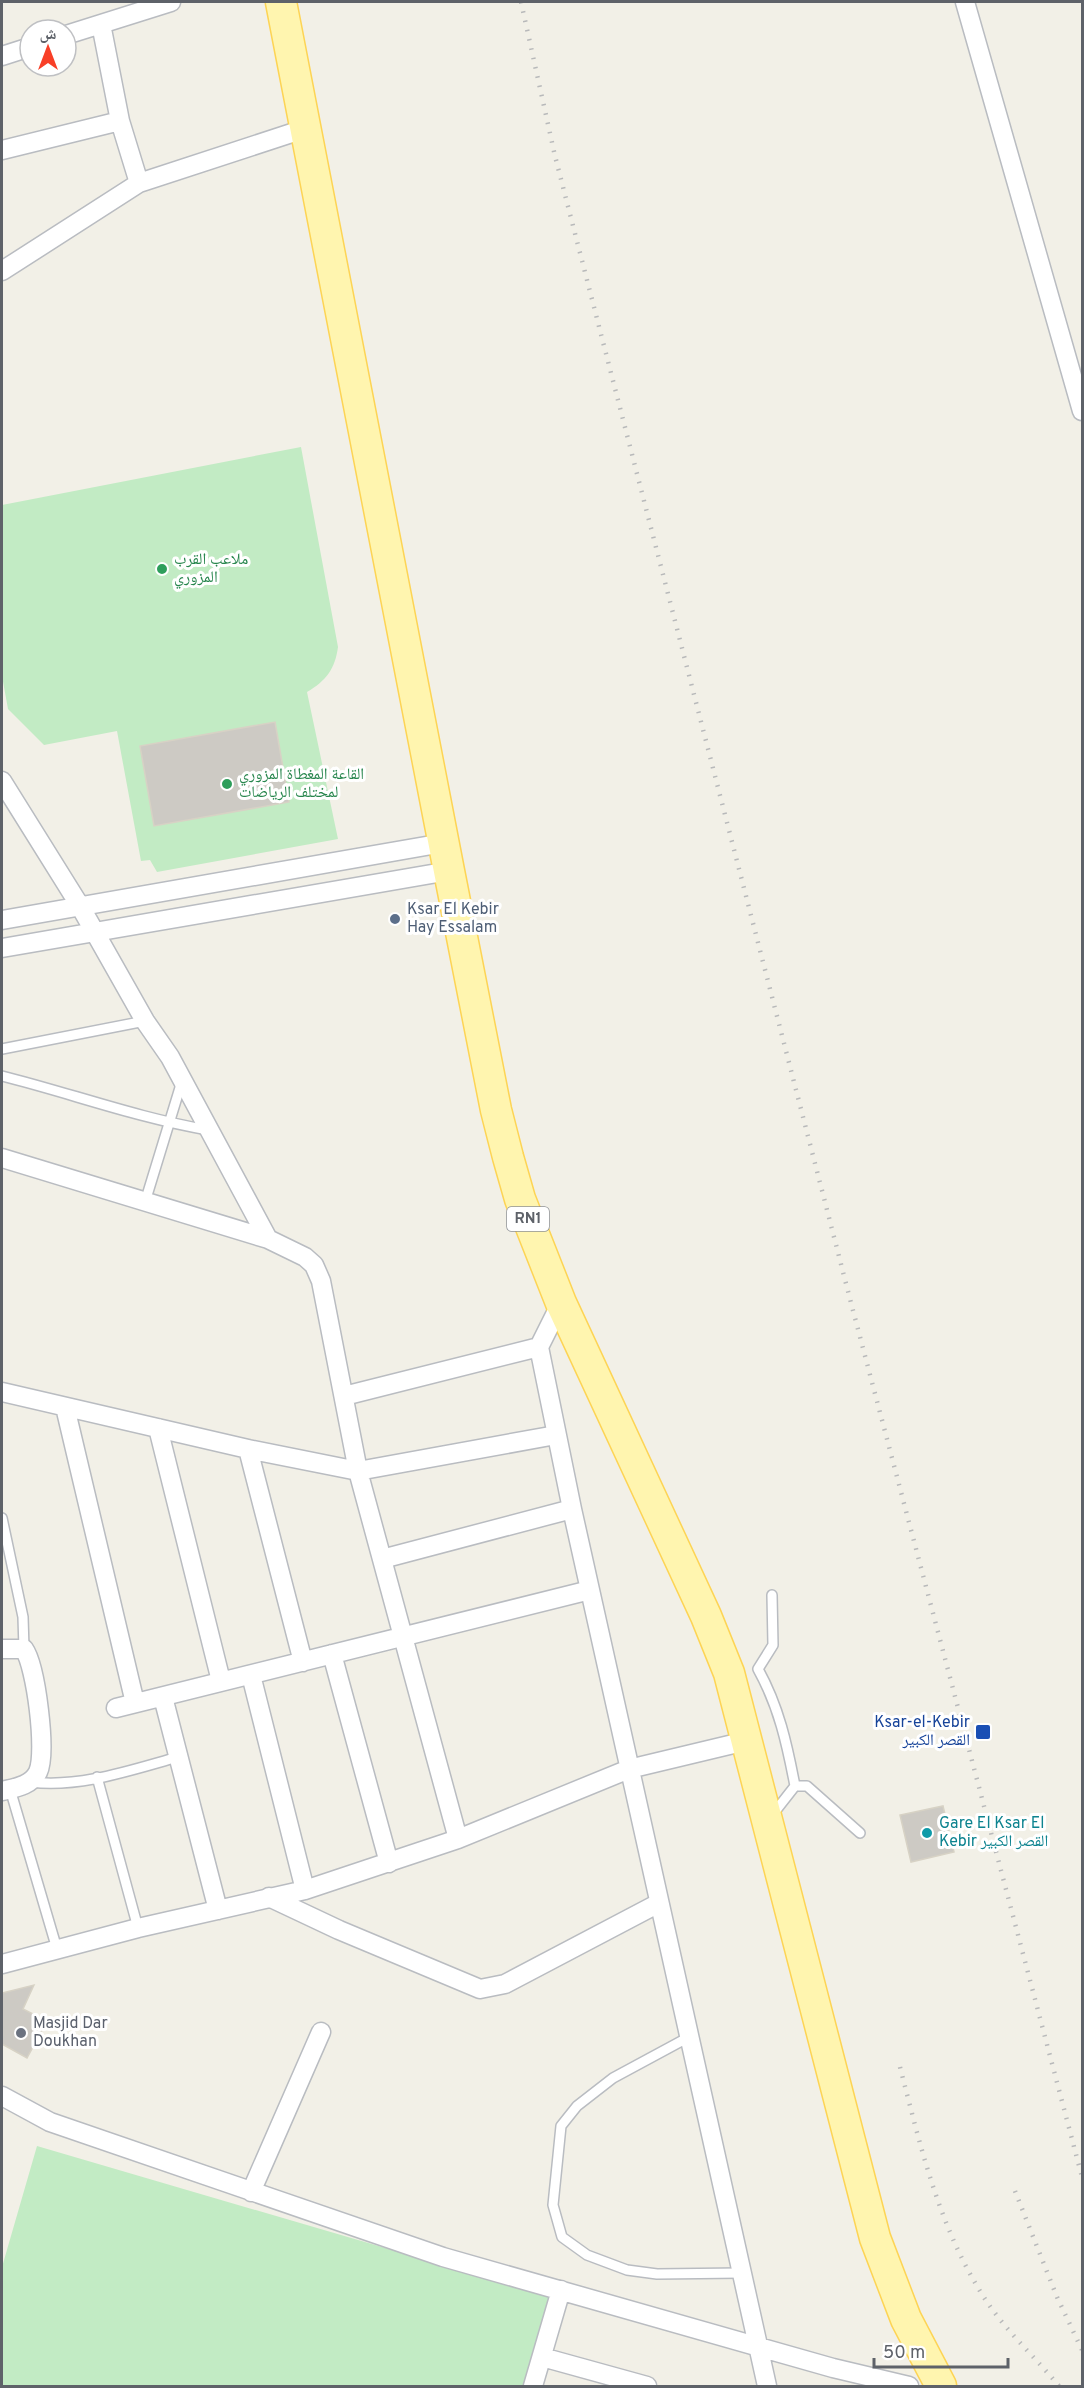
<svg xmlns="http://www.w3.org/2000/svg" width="1084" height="2388" font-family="Overpass,'Noto Naskh Arabic',sans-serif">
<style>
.green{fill:#c2ebc4}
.building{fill:#cdcac4;stroke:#d7d2c5;stroke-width:1.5}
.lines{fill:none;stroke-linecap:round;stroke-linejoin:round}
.lane-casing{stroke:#b9bcc1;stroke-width:12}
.street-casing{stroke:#b9bcc1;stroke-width:21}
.primary-casing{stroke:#fdd455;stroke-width:33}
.lane{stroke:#fff;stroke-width:9}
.street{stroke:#fff;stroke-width:18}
.primary{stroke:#fff5af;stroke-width:30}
.rail{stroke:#b8b9ba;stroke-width:4.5;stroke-dasharray:1.5 8;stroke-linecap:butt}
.leisure-dot{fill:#2e9e5b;stroke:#fff;stroke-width:2}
.service-dot{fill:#5c6f8a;stroke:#fff;stroke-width:2}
.transit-dot{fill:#1a4fb4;stroke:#fff;stroke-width:2}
.culture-dot{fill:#0f9aa8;stroke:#fff;stroke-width:2}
.worship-dot{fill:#6b7280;stroke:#fff;stroke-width:2}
.labels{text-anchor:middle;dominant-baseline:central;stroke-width:6;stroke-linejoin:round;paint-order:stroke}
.shield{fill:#fff;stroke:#8e9196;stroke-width:1.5}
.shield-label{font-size:15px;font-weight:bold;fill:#5e6269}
.leisure-label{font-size:16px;fill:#27864d;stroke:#fff;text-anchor:start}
.service-label{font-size:16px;fill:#4e5e75;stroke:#fff;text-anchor:start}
.transit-label{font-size:16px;fill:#164399;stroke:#fff;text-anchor:end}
.culture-label{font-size:16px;fill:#0d838f;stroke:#fff;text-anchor:start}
.worship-label{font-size:16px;fill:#5b616d;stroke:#fff;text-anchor:start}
</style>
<rect width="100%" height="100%" fill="#f2f0e7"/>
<path class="green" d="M 301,447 L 338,647 C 335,669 326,681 307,692 L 338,839 L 157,872 L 150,860 L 141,861 L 117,731 L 44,745 L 8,709 L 2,676 L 2,505 Z
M 37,2146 L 549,2296 L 523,2386 L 2,2386 L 2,2267 Z"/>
<path class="building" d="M 275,722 L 289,802 L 154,826 L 140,746 Z
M 943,1806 L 954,1852 L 911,1862 L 900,1815 Z
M 34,1985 L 23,2009 L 47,2021 L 27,2058 L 2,2044 L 2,1993 Z"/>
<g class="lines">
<g class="lane-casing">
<path id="lane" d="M 2,1049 L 145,1021
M 2,1076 C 70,1093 138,1118 208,1130
M 145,1202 L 182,1081
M 2,1518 L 23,1617 L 24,1649
M 772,1595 L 773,1645 L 758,1669 C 779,1707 787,1744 795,1786 L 807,1786 L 860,1833
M 97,1777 L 138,1928
M 31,1782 C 80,1788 131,1770 178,1757
M 10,1789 L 57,1949
M 773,1814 L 795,1786
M 689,2037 L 613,2078 L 577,2106 L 561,2126 L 553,2205 L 562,2237 L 587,2255 L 627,2270 L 657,2274 L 741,2273"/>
</g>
<g class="street-casing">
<path id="street" d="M 965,2 L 1082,411
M 101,24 L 120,121
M 66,35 L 171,2
M 2,56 L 30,47
M 2,150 L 120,121 L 139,183 L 304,129
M 2,271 L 139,183
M 2,781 L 80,906 L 145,1021 L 170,1057 L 268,1239
M 2,920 L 443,843
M 2,948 L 449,871
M 2,1158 L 268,1239 L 305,1257 L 314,1265 L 321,1281 L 358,1471 L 458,1839
M 539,1347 L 572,1509 L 767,2386
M 2,1392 L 248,1449 L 358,1471 L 556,1435
M 344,1396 L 539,1347 L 561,1303
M 65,1407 L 135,1703
M 158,1428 L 221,1681
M 248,1449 L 303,1662
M 382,1559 L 572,1509
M 2,1649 L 24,1649 C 36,1666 47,1753 38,1772 C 31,1786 14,1788 2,1791
M 332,1654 L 389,1863
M 251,1675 L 305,1890
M 163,1697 L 218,1910
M 116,1708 L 590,1590
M 269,1897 L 339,1930 L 480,1989 L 505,1984 L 659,1903
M 2,1964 L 138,1928 L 305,1890 L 458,1839 L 629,1769 L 746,1741
M 2,2096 L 50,2122 L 443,2257 L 833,2368 L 909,2386
M 251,2192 L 321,2032
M 542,2357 L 647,2386
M 533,2386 L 561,2290"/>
</g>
<g class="primary-casing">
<path id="primary" d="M 281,2 L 449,871 L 496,1110 L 508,1157 L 520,1199 L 561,1303 L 706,1616 L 729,1673 L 875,2238 L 906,2319 L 941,2386"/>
</g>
<use href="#lane" class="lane"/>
<use href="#street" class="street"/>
<use href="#primary" class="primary"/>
<path class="rail" d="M 521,2 L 555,156 L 850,1299 L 1082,2177
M 900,2067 C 921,2148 939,2228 985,2299 C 1005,2330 1035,2357 1059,2386
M 1015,2191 L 1057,2297 L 1082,2350"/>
</g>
<g class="leisure-dot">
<circle cx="162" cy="569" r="6"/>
<circle cx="227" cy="784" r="6"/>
</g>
<circle class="service-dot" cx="395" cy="919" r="6"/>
<rect class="transit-dot" x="975" y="1724" width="16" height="16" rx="3"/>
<circle class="culture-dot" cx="927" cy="1833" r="6"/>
<circle class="worship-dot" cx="21" cy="2033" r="6"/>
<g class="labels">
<rect class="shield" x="507" y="1207" width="42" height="24" rx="4.5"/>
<g class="shield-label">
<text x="528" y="1219">RN1</text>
</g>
<g class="leisure-label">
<text x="174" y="560">ملاعب القرب<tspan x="174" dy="18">المزوري</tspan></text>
<text x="239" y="775">القاعة المغطاة المزوري<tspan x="239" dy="18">لمختلف الرياضات</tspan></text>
</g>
<g class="service-label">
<text x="407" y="910">Ksar El Kebir<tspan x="407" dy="18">Hay Essalam</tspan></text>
</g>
<g class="transit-label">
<text x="970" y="1723">Ksar-el-Kebir<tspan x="970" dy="18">القصر الكبير</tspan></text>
</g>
<g class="culture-label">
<text x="939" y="1824">Gare El Ksar El<tspan x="939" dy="18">Kebir القصر الكبير</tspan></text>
</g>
<g class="worship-label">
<text x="33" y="2024">Masjid Dar<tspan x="33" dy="18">Doukhan</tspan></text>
</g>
</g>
<rect width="1084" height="2388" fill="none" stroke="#5e6269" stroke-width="6"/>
<g transform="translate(48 48)"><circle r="28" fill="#ffffff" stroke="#bfc0c3" stroke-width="1.5"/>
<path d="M0-4.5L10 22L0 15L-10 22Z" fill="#f83f27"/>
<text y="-9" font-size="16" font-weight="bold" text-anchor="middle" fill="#5e6269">ش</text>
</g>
<path d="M874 2358v9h134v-9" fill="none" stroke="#5e6269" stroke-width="3"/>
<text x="883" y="2358" font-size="18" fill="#5e6269" stroke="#ffffff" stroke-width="4.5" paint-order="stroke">50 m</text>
</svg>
